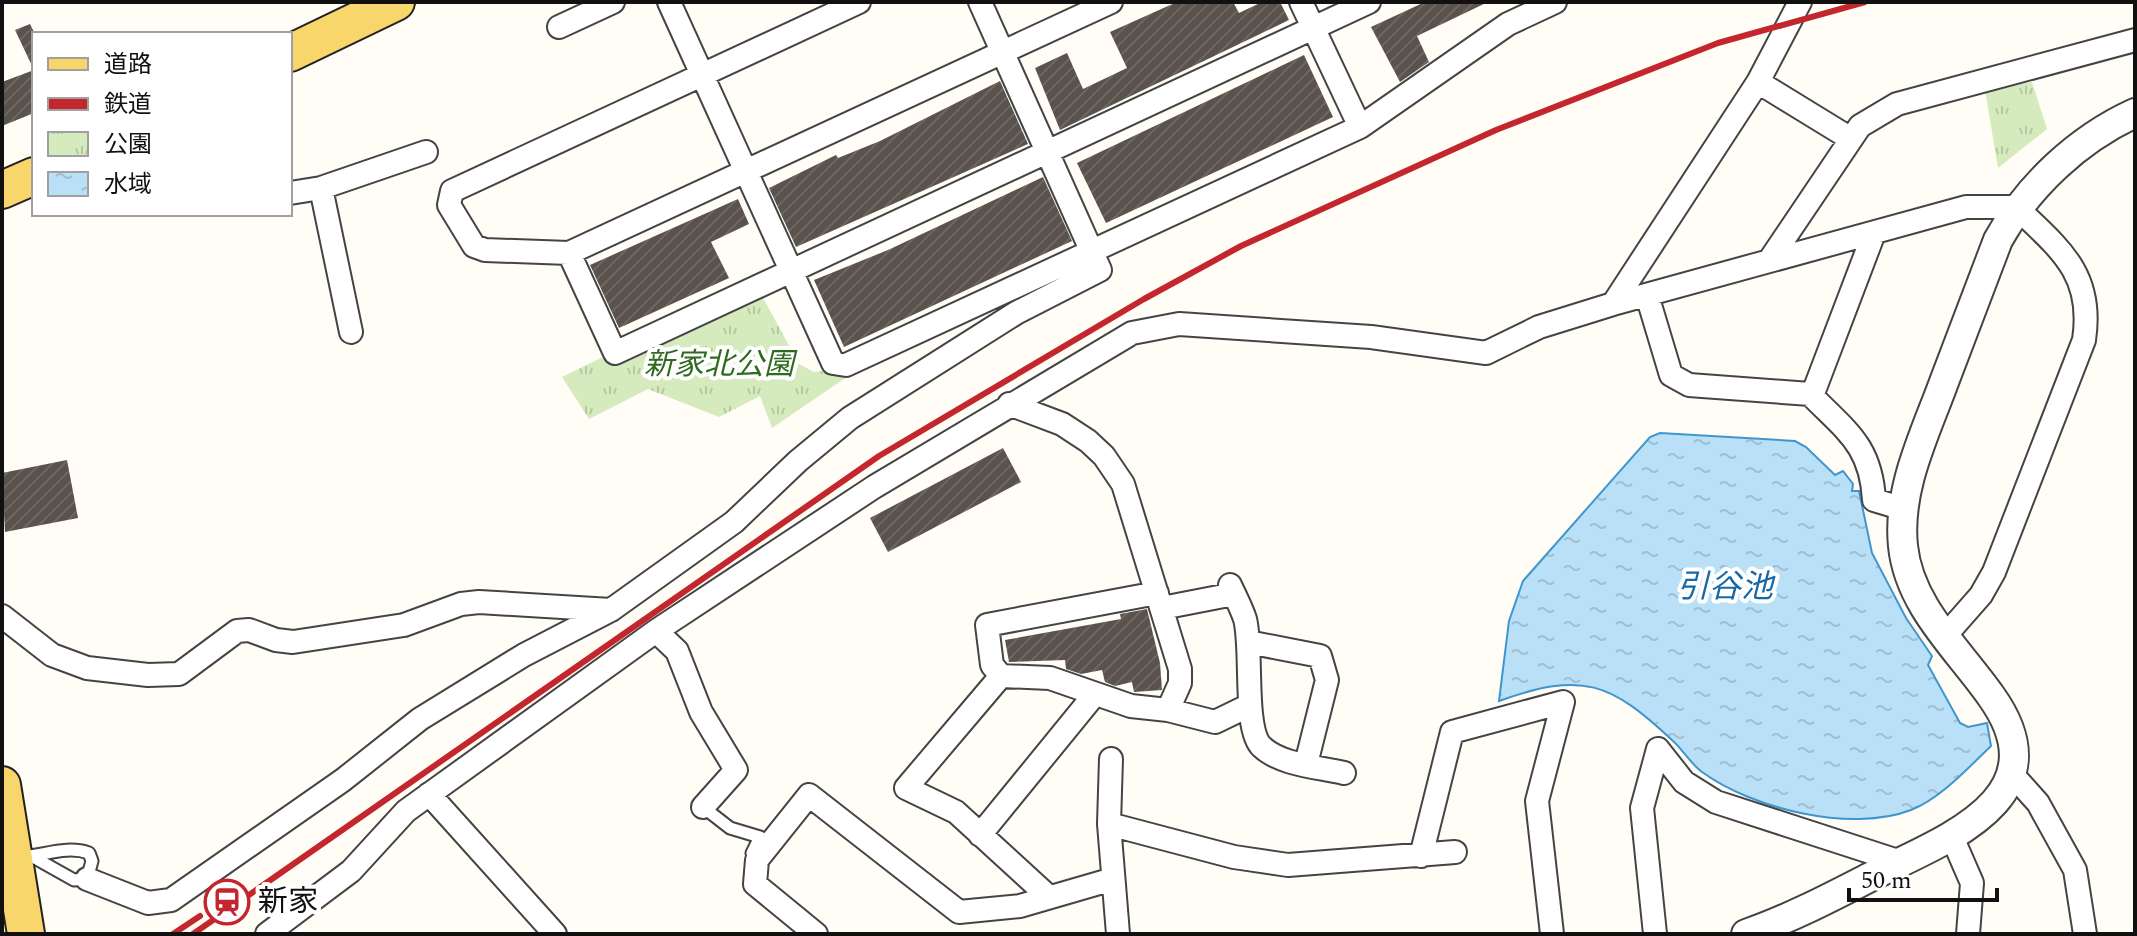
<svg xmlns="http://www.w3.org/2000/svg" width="2137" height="936" font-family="Spectral,'Noto Sans JP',serif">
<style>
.park{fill:url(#park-tufts)}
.water{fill:url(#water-ripples);stroke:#3f96cf;stroke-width:2}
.building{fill:url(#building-hatch)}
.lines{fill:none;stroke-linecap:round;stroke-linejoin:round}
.service-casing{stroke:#444;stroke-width:15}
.minor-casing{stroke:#444;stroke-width:26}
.tertiary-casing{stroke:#444;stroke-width:32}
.primary-casing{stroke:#222;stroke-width:40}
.service{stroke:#fff;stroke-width:11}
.minor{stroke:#fff;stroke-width:22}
.tertiary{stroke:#fff;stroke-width:28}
.primary{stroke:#f9d66b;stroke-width:36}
.rail{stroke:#c4262e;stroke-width:6}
.labels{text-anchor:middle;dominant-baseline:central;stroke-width:8;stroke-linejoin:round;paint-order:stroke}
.park-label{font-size:30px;font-style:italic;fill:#2f6b1f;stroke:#fff}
.poi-label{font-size:30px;fill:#111;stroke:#fff;text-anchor:start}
.water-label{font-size:32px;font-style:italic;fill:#1768a6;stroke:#fff}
</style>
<defs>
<pattern id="park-tufts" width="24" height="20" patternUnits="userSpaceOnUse" patternTransform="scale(2)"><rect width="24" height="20" fill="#d5ebbd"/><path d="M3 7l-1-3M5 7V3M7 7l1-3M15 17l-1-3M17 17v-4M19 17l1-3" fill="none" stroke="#b6c8a1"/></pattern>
<pattern id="water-ripples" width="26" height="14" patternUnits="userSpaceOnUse" patternTransform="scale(2)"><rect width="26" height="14" fill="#b9e0f7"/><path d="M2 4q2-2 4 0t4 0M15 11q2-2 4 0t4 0" fill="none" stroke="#9ebfd3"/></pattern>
<pattern id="building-hatch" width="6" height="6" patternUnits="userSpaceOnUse" patternTransform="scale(2)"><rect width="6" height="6" fill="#5a524d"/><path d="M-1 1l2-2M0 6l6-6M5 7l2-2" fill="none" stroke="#6d6662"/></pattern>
</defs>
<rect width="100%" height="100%" fill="#fffdf5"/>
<path class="park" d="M 2032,82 L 2047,129 L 1998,168 L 1985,90 Z
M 761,294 L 799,364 L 814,372 L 863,366 L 772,428 L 760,396 L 719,417 L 648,389 L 589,419 L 562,377 L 603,357 L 607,363 Z"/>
<path class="water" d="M 1660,433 L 1795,441 L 1806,447 L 1835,475 L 1843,471 L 1853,484 L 1852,491 L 1859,491 L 1872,553 L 1906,618 L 1932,656 L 1928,665 L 1960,723 L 1968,727 L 1987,723 L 1991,746 C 1968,768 1940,799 1911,810 C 1851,833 1753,809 1702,772 C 1691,764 1683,750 1673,741 C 1610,682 1583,671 1499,701 L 1509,621 L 1523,581 L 1650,437 Z"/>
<path class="building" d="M 1177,2 L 1233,2 L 1239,13 L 1262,2 L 1280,2 L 1289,20 L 1060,130 L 1035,68 L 1067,53 L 1083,89 L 1127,68 L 1110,32 Z
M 1425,2 L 1488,2 L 1417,36 L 1429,62 L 1400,82 L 1371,27 Z
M 30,24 L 34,32 L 34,113 L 2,126 L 2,82 L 34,70 L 15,30 Z
M 1304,55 L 1333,117 L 1106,223 L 1077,163 Z
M 1000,81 L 1028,144 L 796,247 L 769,188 L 836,155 L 838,158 L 880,141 Z
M 1043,177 L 1072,241 L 844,347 L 814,280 L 888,250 Z
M 738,199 L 749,224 L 711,242 L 729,278 L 619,328 L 590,265 Z
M 1003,448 L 1021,482 L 888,552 L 870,518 Z
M 67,460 L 78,518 L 5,532 L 2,473 Z
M 1147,609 L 1160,663 L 1162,690 L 1134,692 L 1132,682 L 1115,686 L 1105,682 L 1102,670 L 1081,674 L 1066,669 L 1065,660 L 1009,662 L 1005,640 L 1121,619 L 1120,614 Z"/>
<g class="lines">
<g class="service-casing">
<path id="service" d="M 703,807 L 730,828 L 760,837 L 752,853
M 20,857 C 43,856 66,845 89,853 L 92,861 L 87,879 L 74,880 L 33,857"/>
</g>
<g class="minor-casing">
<path id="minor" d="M 669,2 L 833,363 L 846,365 L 1360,127 L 1508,24 L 1555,2
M 859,2 L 452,191 L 449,205 L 474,246 L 485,250 L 569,253 L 1111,2
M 1301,2 L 1360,127
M 559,27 L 613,2
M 1758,82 L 1851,139
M 321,188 L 351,332
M 290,193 L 321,188 L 426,152
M 569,253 L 615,353 L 1369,2
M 1769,261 L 1860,126 L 1897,104 L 2135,40
M 1647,295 L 1671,375 L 1689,385 L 1810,394 C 1846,431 1871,445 1874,500 L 1904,509
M 1613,304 L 1758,82 L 1800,2
M 1812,396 L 1874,233
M 1009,404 L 1062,424 L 1088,441 L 1104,456 L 1123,484 L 1180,669 L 1180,683 L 1168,710
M 1230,585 C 1235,596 1241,607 1245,619 C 1253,649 1243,730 1262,747 C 1281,765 1319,767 1344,773
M 1162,608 L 1234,594
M 2,616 L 52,655 L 87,668 L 148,675 L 179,674 L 237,631 L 249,630 L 276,640 L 293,642 L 404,625 L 461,604 L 479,602 L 611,610
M 656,631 L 677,651 L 701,712 L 736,770 L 703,807
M 1248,642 L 1320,656 L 1327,680 L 1306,764
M 1001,676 L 992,665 L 987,625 L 1157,593
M 1658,749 L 1684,782 L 1716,802 L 1901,862
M 1111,759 L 1109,824 L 1118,934
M 2012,774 L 2038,803 L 2075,870 L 2085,934
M 429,794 L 555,934
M 1109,824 L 1234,857 L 1288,865 L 1455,852
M 980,835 L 1095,694
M 1952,837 L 1972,883 L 1968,934
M 1421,856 L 1452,732 L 1563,702 L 1537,801 L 1552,934
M 87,879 L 148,903 L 171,900 L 343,780 L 420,719 L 524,655 L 611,610 L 734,522 L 798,461 L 850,418 L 1016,313 L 1100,270 L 980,2
M 1049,897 L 956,812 L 906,788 L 1001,676 L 1050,678 L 1131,706 L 1168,710 L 1215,722 L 1250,705
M 267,934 L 351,871 L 406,811 L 656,631 L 874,487 L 1132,333 L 1179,324 L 1371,337 L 1486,353 L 1539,327 L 1613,304 L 1966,207 L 2016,207 C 2060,249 2094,274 2084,340 L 1994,572 L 1981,595 L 1945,636
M 816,934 L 755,884 L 757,860 L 809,795 L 959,912 L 1020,906 L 1113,879
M 1655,934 L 1642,808 L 1658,749"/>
</g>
<g class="tertiary-casing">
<path id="tertiary" d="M 1746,934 C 1792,918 1835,895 1878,873 C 1952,837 2062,795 1991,696 C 1958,649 1909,606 1903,546 C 1897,489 1925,434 1944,382 C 1962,335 1980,288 1998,240 C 2028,186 2078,139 2135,113"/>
</g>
<g class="primary-casing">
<path id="primary" d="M 290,53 L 396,2
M 2,190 L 34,176
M 2,785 L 26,934"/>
</g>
<use href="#service" class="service"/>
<use href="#minor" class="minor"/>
<use href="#tertiary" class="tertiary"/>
<use href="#primary" class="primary"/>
<path class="rail" d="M 173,934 L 200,916
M 193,934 L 879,456 L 1144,299 L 1241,246 L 1496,130 L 1718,43 L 1865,2"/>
</g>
<defs>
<g id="station-ring" transform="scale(2.3)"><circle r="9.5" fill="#fff" stroke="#c4262e" stroke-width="1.5"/><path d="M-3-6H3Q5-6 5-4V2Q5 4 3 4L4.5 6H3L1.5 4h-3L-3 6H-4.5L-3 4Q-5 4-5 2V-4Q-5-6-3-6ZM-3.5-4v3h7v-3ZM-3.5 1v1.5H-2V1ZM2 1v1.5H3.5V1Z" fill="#c4262e"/></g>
</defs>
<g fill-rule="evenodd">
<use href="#station-ring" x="227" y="902"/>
</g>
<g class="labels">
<g class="park-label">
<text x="719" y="365">新家北公園</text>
</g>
<g class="poi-label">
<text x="258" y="902">新家</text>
</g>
<g class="water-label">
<text x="1725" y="587">引谷池</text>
</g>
</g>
<rect width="2137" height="936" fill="none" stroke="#111111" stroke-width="8"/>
<rect x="32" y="32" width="260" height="184" fill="#ffffff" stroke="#a0a0a0" stroke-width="2"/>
<rect x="48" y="58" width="40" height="12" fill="#f9d66b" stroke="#a0a0a0" stroke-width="2"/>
<text x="104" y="72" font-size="24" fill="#111111">道路</text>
<rect x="48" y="98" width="40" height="12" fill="#c4262e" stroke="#a0a0a0" stroke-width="2"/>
<text x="104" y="112" font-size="24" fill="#111111">鉄道</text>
<rect x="48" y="132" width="40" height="24" fill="url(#park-tufts)" stroke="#a0a0a0" stroke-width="2"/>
<text x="104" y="152" font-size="24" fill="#111111">公園</text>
<rect x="48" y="172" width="40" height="24" fill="url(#water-ripples)" stroke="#a0a0a0" stroke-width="2"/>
<text x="104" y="192" font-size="24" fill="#111111">水域</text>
<path d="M1849 888v12h148v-12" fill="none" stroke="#111111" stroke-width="4"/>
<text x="1861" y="888" font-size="24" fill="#111111" stroke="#ffffff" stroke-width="6" paint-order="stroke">50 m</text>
</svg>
